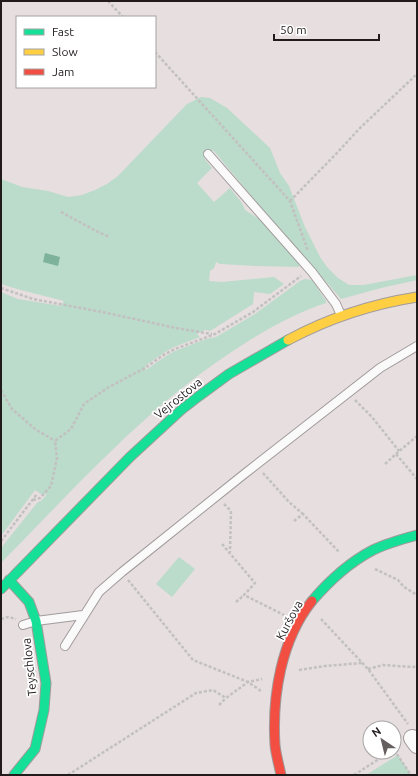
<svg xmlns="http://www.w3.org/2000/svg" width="418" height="776" font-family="Ubuntu,sans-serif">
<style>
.green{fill:#bbdbcb}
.water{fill:#7eb29b}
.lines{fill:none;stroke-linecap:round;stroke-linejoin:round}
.lane-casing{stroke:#a19b9c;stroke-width:10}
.street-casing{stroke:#a19b9c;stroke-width:18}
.fast-casing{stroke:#a19b9c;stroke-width:11}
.slow-casing{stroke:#a19b9c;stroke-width:11}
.jam-casing{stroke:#a19b9c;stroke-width:11}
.path{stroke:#c2c0c0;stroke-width:2.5;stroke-dasharray:3 2;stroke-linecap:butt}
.lane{stroke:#fbfafa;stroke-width:8}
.street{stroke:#fbfafa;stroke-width:16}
.fast{stroke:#16e098;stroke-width:9}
.slow{stroke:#ffcf43;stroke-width:9}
.jam{stroke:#f24e42;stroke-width:9}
.labels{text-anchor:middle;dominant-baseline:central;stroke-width:3.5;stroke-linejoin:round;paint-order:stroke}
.street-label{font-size:12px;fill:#211b1c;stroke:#fff}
</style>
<rect width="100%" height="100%" fill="#e6dedf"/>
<path class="green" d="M 201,97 L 210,98 L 227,108 L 270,148 L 280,173 L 289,186 L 305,227 L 320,257 L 327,267 L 338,278 L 349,285 L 364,285 L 417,275 L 417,280 L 381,288 L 341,299 L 269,217 L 213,150 L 204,158 L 212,168 L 197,183 L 214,202 L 230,188 L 242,203 L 245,210 L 264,222 L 300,264 L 299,267 L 257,266 L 220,264 L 216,262 L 214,268 L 210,271 L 209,281 L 222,282 L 274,277 L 284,284 L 270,294 L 254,292 L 253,304 L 210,331 L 205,330 L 197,334 L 200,337 L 174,347 L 165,352 L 145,366 L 146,370 L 166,356 L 175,351 L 206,339 L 216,337 L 255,314 L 300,281 L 305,279 L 312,280 L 326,301 L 326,303 C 290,315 258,334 227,355 C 142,412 73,490 1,563 L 1,548 L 37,503 L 42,500 L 47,494 L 41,494 L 35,490 L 1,536 L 1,292 L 18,299 L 61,306 L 64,301 L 17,289 L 1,284 L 1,179 L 22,187 L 48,191 L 68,197 L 82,195 L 95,190 L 107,184 L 118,176 L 187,104 Z
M 179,557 L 195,569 L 172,597 L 156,584 Z
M 398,755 L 411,775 L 366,775 Z"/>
<path class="water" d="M 45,253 L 60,257 L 58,266 L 43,262 Z"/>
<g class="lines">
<g class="lane-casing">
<path id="lane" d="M 208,154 L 312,272 L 336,304 L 341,315
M 23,625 L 36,621 L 83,615
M 65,646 L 99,592 L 122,572 L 243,475 L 380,368 L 417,346"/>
</g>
<g class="street-casing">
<path id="street" d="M 412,738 L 417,745"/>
</g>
<g class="fast-casing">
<path id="fast" d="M 9,580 L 29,602 L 36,621 L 46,683 L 44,710 L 35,749 L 14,775
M 1,589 L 130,457 L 181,410 L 199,396 L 229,374 L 288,340
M 312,601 C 329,581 350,562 373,550 C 387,543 402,539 417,535"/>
</g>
<g class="slow-casing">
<path id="slow" d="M 288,340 C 329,318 372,304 417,297"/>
</g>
<g class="jam-casing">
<path id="jam" d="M 281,775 C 279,765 276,755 275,745 C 272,696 281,640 312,601"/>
</g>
<path class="path" d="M 108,1 L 123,17
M 155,52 L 290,201 L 308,251
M 290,201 L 336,154 L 360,128 L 417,74
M 61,212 L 100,233 L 110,237
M 1,288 L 33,299 L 102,312 L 176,328 L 212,334
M 1,390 L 12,409 L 35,429 L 55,441
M 355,400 L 372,417 L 399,451
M 396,454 L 417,436
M 385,464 L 396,454 L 417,479
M 263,473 L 289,502 L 303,514
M 33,500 L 40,498 L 51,486 L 57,458 L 55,441 L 71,429 L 84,404 L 109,387 L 145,368 L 165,354 L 175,349 L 215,334 L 253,312 L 301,276
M 224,504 L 231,511 L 230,552
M 294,521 L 303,514 L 339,552
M 1,541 L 37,494
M 222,544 L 255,583 L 244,595 L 284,615
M 375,569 L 398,580 L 404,587 L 417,595
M 128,580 L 193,660 L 248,682 L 261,691
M 236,602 L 244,595
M 1,619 L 8,617 L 16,619
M 321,619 L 368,669 L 408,724
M 368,669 L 383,665 L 413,667 L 417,666
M 299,670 L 325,666 L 362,663
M 219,705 L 226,698
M 394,750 L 411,775
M 68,775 L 196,693 L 213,690 L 226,698 L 248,682 L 262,679
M 354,775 L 390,752"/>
<use href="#lane" class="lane"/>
<use href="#street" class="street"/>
<use href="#fast" class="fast"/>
<use href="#slow" class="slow"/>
<use href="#jam" class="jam"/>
</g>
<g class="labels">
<g class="street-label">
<text transform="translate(178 398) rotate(-39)">Vejrostova</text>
<text transform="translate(289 620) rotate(-62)">Kuršova</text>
<text transform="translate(29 667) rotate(-96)">Teyschlova</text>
</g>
</g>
<rect width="418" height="776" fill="none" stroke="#211b1c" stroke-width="4"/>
<rect x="16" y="16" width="140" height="72" fill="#ffffff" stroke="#a6a4a4"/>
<rect x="24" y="29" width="20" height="6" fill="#16e098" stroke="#a6a4a4"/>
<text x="52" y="36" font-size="12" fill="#211b1c">Fast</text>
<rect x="24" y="49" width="20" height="6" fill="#ffcf43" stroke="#a6a4a4"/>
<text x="52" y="56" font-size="12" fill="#211b1c">Slow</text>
<rect x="24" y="69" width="20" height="6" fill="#f24e42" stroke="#a6a4a4"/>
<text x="52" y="76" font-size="12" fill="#211b1c">Jam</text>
<g transform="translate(382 740) rotate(325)"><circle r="19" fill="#ffffff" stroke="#a6a4a4"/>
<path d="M0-3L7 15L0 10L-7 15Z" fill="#665f60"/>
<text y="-6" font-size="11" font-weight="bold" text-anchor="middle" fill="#211b1c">N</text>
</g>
<path d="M274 34v6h105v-6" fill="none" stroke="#211b1c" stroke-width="2"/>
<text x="280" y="34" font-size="12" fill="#211b1c" stroke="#ffffff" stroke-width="3" paint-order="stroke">50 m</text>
</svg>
